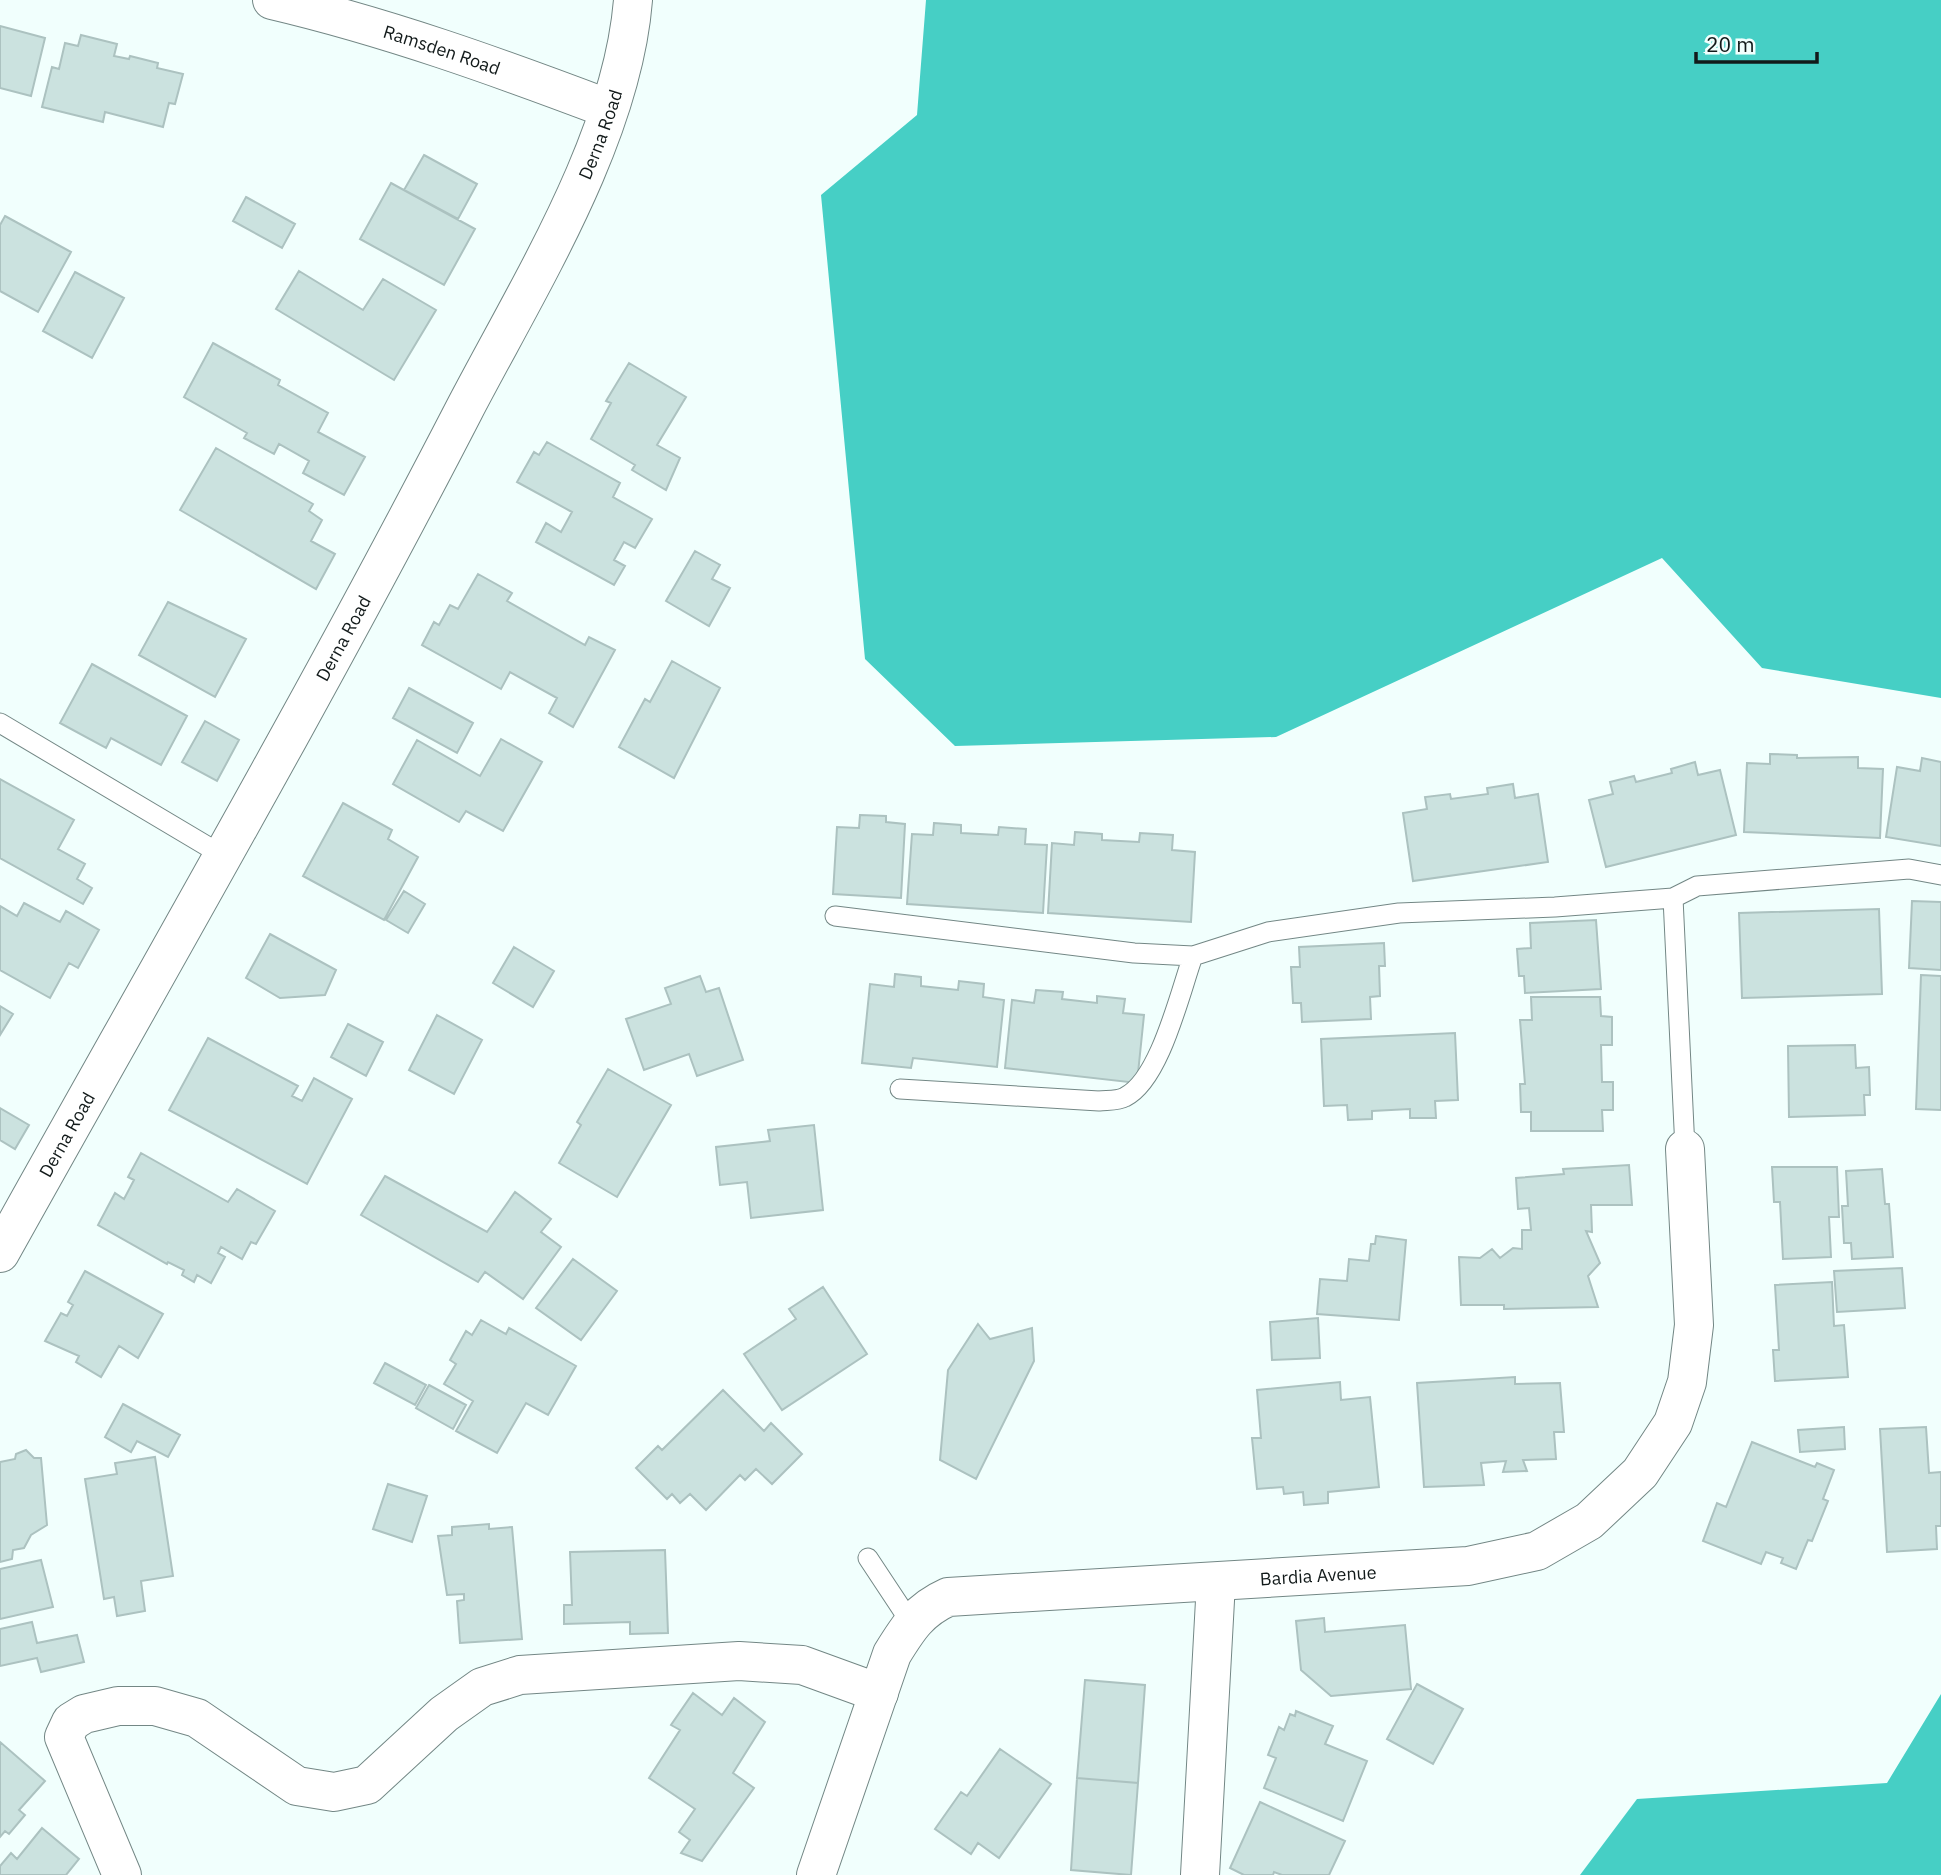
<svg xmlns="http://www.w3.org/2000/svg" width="1941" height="1875" font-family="'IBM Plex Sans',sans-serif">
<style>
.forest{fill:#46cfc5}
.building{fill:#cbe2df;stroke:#acc2c0;stroke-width:2}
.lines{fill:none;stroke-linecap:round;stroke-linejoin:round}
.lane-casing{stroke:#738785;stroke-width:21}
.street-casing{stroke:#738785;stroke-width:40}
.lane{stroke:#fff;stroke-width:19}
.street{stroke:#fff;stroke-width:38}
.labels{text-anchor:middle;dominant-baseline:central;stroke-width:5;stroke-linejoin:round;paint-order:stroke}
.street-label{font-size:18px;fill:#121a1a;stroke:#f1fffd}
</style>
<rect width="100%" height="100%" fill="#f1fffd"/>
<path class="forest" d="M 926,0 L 1941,0 L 1941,698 L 1762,668 L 1662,558 L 1276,737 L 955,746 L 865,659 L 821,195 L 917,115 Z
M 1941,1694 L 1941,1875 L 1580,1875 L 1637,1799 L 1887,1783 Z"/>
<path class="building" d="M 0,26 L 45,38 L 31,96 L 0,88 Z
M 81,35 L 117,44 L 114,56 L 129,59 L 130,56 L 158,63 L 157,68 L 183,74 L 175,104 L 169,103 L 163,127 L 105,112 L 103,122 L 42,107 L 52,67 L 59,69 L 65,43 L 78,46 Z
M 424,155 L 477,184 L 458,219 L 404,190 Z
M 391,183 L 475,229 L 444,285 L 360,239 Z
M 246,197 L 295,224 L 282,248 L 233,221 Z
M 5,216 L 71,252 L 38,312 L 0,291 L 0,225 Z
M 299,271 L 363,310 L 383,279 L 436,310 L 394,380 L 276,309 Z
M 75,272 L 124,298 L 92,358 L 43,331 Z
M 213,343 L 280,380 L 278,385 L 328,413 L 318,432 L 365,457 L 344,495 L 303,473 L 309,461 L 279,444 L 274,454 L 244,438 L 247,433 L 184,397 Z
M 629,363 L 686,397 L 657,445 L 680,458 L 666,490 L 632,470 L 635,465 L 591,439 L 611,403 L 606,401 Z
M 547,442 L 620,483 L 613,497 L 652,519 L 635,548 L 624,542 L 614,560 L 625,566 L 614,585 L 536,542 L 546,523 L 561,532 L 572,512 L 517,482 L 534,452 L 539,455 Z
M 216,448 L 313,504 L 309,511 L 322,520 L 311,541 L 335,554 L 316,589 L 180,510 Z
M 695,551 L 720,565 L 712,579 L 730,588 L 709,626 L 666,601 Z
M 478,574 L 512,593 L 507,601 L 585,645 L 589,637 L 615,650 L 573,727 L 549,713 L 557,698 L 510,672 L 501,689 L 422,645 L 434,622 L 439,625 L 450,605 L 458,609 Z
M 168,602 L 246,639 L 215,697 L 139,655 Z
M 672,661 L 720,688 L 674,778 L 619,747 L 645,699 L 650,702 Z
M 92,664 L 187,716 L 161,765 L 111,738 L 106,748 L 60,723 Z
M 409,688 L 473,723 L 457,753 L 393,718 Z
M 205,721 L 239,740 L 217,781 L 182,762 Z
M 501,739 L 542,762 L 503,831 L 466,811 L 459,822 L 393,784 L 417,740 L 480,776 Z
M 1770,754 L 1797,755 L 1797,758 L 1858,757 L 1858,768 L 1883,769 L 1880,838 L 1744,832 L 1747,763 L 1770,764 Z
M 1922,758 L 1941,762 L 1941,846 L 1886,837 L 1897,767 L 1920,771 Z
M 1695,762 L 1698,775 L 1720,770 L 1736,835 L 1606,867 L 1589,800 L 1613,794 L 1610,782 L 1634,776 L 1636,782 L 1672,773 L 1671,769 Z
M 0,779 L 74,820 L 58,849 L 85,864 L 77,879 L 92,888 L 83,904 L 0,858 Z
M 1513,784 L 1515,798 L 1538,794 L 1548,862 L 1413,881 L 1403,813 L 1427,809 L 1425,797 L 1450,794 L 1451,799 L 1488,794 L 1487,788 Z
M 343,803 L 392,830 L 388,839 L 418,857 L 384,920 L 303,876 Z
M 860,815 L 886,816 L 886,822 L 905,824 L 901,898 L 833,894 L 837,827 L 859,828 Z
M 934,823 L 961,825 L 961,833 L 998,835 L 999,827 L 1026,829 L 1025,844 L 1047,845 L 1043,913 L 907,904 L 912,834 L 933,835 Z
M 1075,832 L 1102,834 L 1102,840 L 1139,842 L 1140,833 L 1173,835 L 1172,850 L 1195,852 L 1191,922 L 1048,913 L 1052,843 L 1074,845 Z
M 404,891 L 425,904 L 408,933 L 386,920 Z
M 1912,901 L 1941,902 L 1941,970 L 1909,968 Z
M 24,903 L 60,922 L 66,911 L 99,930 L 78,968 L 69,963 L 50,998 L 0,970 L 0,906 L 17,916 Z
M 1879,909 L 1882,994 L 1742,998 L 1739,913 Z
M 1596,920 L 1601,989 L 1525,993 L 1524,976 L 1519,976 L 1517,949 L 1531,948 L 1530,923 Z
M 270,934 L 336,970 L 325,995 L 280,998 L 246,978 Z
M 1384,943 L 1385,966 L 1379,966 L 1380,996 L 1370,997 L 1371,1019 L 1302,1022 L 1301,1003 L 1293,1003 L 1291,967 L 1300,967 L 1299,947 Z
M 514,947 L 554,971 L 533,1007 L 493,983 Z
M 895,974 L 921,977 L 921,986 L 958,990 L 959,981 L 984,984 L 983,997 L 1004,1000 L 997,1067 L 913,1058 L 911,1068 L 862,1063 L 870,984 L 894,987 Z
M 1921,975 L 1941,976 L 1941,1110 L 1916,1109 Z
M 700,976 L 706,992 L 719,988 L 743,1060 L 697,1076 L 689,1054 L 644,1070 L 626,1019 L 671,1004 L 665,988 Z
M 1036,990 L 1063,992 L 1062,999 L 1097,1003 L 1097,996 L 1125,999 L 1123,1013 L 1144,1015 L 1137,1083 L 1005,1068 L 1012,1000 L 1034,1003 Z
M 1531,997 L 1600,997 L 1601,1016 L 1612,1017 L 1612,1045 L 1601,1045 L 1602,1082 L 1613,1082 L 1613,1110 L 1602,1110 L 1603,1131 L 1531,1131 L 1531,1112 L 1521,1112 L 1520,1084 L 1525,1084 L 1520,1020 L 1532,1020 Z
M 0,1006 L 13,1014 L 0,1035 Z
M 437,1015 L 482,1040 L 454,1094 L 409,1070 Z
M 348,1024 L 383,1042 L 366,1076 L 331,1057 Z
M 1455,1033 L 1458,1100 L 1435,1101 L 1436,1118 L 1410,1118 L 1410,1109 L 1372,1111 L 1372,1119 L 1348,1120 L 1347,1105 L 1324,1106 L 1321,1039 Z
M 208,1038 L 298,1086 L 292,1096 L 302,1101 L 314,1078 L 352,1099 L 307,1184 L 169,1110 Z
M 1855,1045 L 1856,1068 L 1869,1067 L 1870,1095 L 1864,1095 L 1865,1115 L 1789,1117 L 1788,1046 Z
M 608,1069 L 671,1105 L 617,1197 L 559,1163 L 581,1125 L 577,1122 Z
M 0,1108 L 29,1125 L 15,1149 L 0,1140 Z
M 814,1125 L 823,1210 L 751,1218 L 747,1182 L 720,1185 L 716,1147 L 770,1141 L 768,1130 Z
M 141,1153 L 228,1202 L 237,1189 L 275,1211 L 256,1244 L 251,1242 L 242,1259 L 221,1247 L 218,1253 L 225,1257 L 211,1283 L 197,1275 L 194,1282 L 182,1275 L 184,1270 L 168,1262 L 167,1264 L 98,1225 L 115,1193 L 124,1199 L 134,1180 L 128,1177 Z
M 1629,1165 L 1632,1205 L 1591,1205 L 1592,1232 L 1586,1231 L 1600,1263 L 1588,1276 L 1598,1307 L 1504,1309 L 1504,1305 L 1461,1305 L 1459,1257 L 1480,1258 L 1492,1249 L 1500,1258 L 1513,1248 L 1522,1249 L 1522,1230 L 1531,1230 L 1529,1208 L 1518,1209 L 1516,1178 L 1564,1174 L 1563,1169 Z
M 1772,1167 L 1837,1167 L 1839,1217 L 1829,1217 L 1831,1257 L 1783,1259 L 1780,1202 L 1774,1202 Z
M 1882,1169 L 1885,1204 L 1889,1204 L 1893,1257 L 1852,1259 L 1851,1243 L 1844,1243 L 1842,1206 L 1848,1206 L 1846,1171 Z
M 385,1176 L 487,1232 L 515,1192 L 551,1219 L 541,1232 L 561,1247 L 523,1299 L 485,1272 L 478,1282 L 361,1215 Z
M 1376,1236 L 1406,1240 L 1399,1320 L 1317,1314 L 1320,1279 L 1347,1281 L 1349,1259 L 1369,1261 L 1371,1244 L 1375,1244 Z
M 573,1259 L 617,1291 L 581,1340 L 536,1308 Z
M 1902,1268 L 1905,1308 L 1837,1312 L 1834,1271 Z
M 85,1271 L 163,1314 L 138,1358 L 119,1346 L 101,1377 L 76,1362 L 79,1356 L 45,1341 L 61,1313 L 67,1316 L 73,1305 L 68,1302 Z
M 1832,1282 L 1834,1326 L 1844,1325 L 1848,1377 L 1775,1381 L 1773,1350 L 1779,1350 L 1775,1285 Z
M 823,1287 L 867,1354 L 782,1410 L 744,1354 L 796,1319 L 789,1309 Z
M 1318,1318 L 1320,1358 L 1272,1360 L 1270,1322 Z
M 481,1320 L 506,1334 L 509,1328 L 576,1366 L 548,1415 L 526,1403 L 497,1453 L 456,1431 L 473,1401 L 444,1384 L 456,1364 L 450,1360 L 466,1331 L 472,1335 Z
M 978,1324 L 990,1339 L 1032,1328 L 1034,1361 L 976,1479 L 940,1460 L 948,1370 Z
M 385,1363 L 426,1385 L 415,1405 L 374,1383 Z
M 1515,1377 L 1515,1384 L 1560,1383 L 1564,1432 L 1554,1432 L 1556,1459 L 1523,1460 L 1527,1471 L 1503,1472 L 1506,1461 L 1481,1463 L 1484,1485 L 1424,1487 L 1417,1383 Z
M 1340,1382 L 1341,1400 L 1370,1397 L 1379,1487 L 1328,1492 L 1328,1503 L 1304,1505 L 1303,1492 L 1284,1494 L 1283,1487 L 1257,1489 L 1252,1438 L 1261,1438 L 1257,1390 Z
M 429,1385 L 466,1405 L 453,1429 L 416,1408 Z
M 723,1390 L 764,1431 L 771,1423 L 802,1454 L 772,1484 L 756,1469 L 745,1480 L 740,1475 L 706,1510 L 690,1494 L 680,1503 L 672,1494 L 667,1499 L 636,1468 L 658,1446 L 662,1450 Z
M 123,1404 L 180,1435 L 168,1457 L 137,1441 L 131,1452 L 105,1437 Z
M 1844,1427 L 1845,1449 L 1800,1452 L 1798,1430 Z
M 1926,1427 L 1929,1473 L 1941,1472 L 1941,1526 L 1936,1526 L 1937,1549 L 1887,1552 L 1880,1429 Z
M 1752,1442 L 1815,1467 L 1817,1463 L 1834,1470 L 1823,1499 L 1828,1501 L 1812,1541 L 1808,1540 L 1796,1569 L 1781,1563 L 1783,1558 L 1766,1552 L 1761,1564 L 1703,1541 L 1717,1503 L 1726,1507 Z
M 26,1450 L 34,1458 L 41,1458 L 47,1525 L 31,1535 L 24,1548 L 13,1550 L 12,1559 L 0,1562 L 0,1462 L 15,1459 L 16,1454 Z
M 155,1457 L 173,1576 L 141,1581 L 145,1611 L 117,1616 L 114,1597 L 104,1599 L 85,1479 L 117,1474 L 115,1463 Z
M 388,1484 L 427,1496 L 412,1542 L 373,1529 Z
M 489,1524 L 489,1529 L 512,1527 L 522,1639 L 460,1643 L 457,1601 L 464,1600 L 464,1594 L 447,1595 L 438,1536 L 452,1535 L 452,1527 Z
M 665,1550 L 668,1633 L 630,1634 L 630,1622 L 564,1624 L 564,1605 L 572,1605 L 570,1552 Z
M 41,1560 L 53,1607 L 0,1619 L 0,1569 Z
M 1324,1618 L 1325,1632 L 1405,1625 L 1411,1689 L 1331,1696 L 1301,1670 L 1296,1621 Z
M 32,1622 L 37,1643 L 77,1635 L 84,1662 L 41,1672 L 37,1658 L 0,1666 L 0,1629 Z
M 1085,1680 L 1145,1685 L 1138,1783 L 1077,1778 Z
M 1417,1684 L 1463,1709 L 1433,1764 L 1387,1739 Z
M 693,1693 L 722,1715 L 734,1698 L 765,1722 L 733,1773 L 754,1788 L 702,1861 L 681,1853 L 690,1840 L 679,1832 L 695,1809 L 649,1778 L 680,1730 L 671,1725 Z
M 1296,1711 L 1333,1726 L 1325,1744 L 1367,1761 L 1343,1821 L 1264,1788 L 1276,1758 L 1268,1755 L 1279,1727 L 1284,1730 L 1290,1714 L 1295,1716 Z
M 0,1742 L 45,1781 L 19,1810 L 25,1815 L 9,1834 L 5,1831 L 0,1837 Z
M 1000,1749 L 1051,1784 L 999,1858 L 978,1843 L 971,1854 L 935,1829 L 961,1792 L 967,1796 Z
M 1077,1778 L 1138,1783 L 1131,1875 L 1071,1870 Z
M 1260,1802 L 1345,1841 L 1329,1875 L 1282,1875 L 1274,1872 L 1273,1875 L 1244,1875 L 1230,1868 Z
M 42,1828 L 79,1859 L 66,1875 L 0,1875 L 0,1866 L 11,1853 L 17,1859 Z"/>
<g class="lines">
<g class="lane-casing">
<path id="lane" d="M 0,723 L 222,855
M 1673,898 L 1685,1149
M 835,916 L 1134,953 L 1193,956 L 1268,932 L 1399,913 L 1555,907 L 1673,898 L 1697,886 L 1909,869 L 1941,875
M 900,1089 L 1099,1101 C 1107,1100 1118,1101 1125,1097 C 1160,1080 1180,992 1193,956
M 868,1558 L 911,1623"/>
</g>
<g class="street-casing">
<g id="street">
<path id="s1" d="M 272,0 C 387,27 498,67 609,109"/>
<path id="s2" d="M 0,1253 C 156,973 317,695 464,410 C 528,287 622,139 633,0"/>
<path d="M 122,1875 L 64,1737 L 71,1722 L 84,1714 L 118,1706 L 155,1706 L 197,1718 L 297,1786 L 334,1792 L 367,1785 L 444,1714 L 482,1687 L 520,1675 L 739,1661 L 802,1665 L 879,1693"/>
<path id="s3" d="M 816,1875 L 892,1654 C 908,1628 919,1610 948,1597 L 1468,1566 L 1537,1551 L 1589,1521 L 1640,1473 L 1673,1423 L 1687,1382 L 1694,1325 L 1685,1149"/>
<path d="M 1200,1875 L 1216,1582"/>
</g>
</g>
<use href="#lane" class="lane"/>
<use href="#street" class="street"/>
</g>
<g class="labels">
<g class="street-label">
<text stroke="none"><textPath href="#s1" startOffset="177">Ramsden Road</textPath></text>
<text stroke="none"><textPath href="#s2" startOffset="1270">Derna Road</textPath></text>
<text stroke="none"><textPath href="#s2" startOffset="704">Derna Road</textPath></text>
<text stroke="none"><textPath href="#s2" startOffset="136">Derna Road</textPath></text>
<text stroke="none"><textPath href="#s3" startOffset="686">Bardia Avenue</textPath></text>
</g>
</g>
<path d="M1696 52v10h121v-10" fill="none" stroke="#121a1a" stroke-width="3.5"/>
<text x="1706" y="52" font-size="21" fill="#121a1a" stroke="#f1fffd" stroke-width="5" paint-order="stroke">20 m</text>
</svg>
